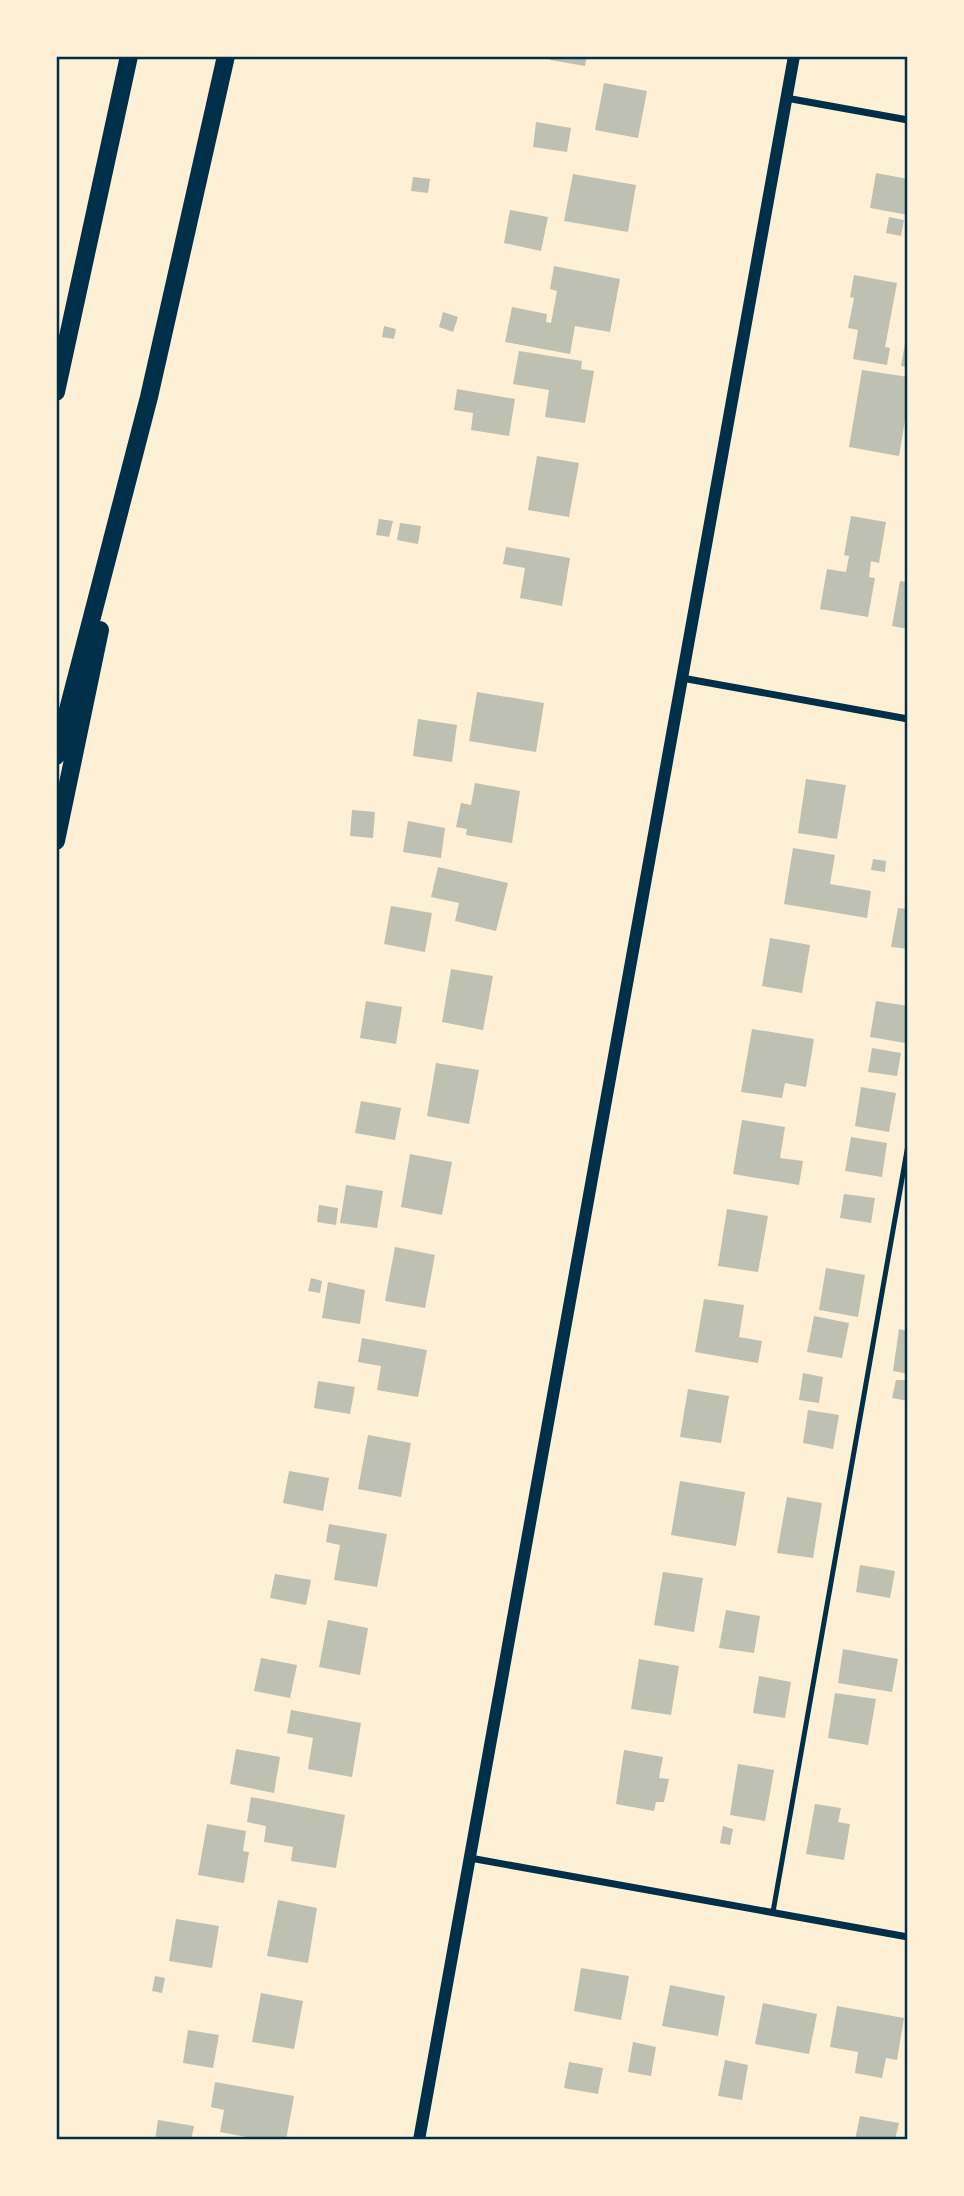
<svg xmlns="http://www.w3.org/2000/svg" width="964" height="2196" font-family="Inter,sans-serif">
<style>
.building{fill:#bec0b2}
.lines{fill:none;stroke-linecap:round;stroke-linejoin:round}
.service{stroke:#003049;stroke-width:5}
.minor{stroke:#003049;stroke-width:7}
.tertiary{stroke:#003049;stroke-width:12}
.primary{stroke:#003049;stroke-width:18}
.neatline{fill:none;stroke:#003049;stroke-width:2.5}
</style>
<rect width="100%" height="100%" fill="#fdf0d5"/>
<path class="building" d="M 551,56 L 587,56 L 585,66 L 550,60 Z
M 604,83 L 647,91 L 638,138 L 595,130 Z
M 536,122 L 571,128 L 567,152 L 533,147 Z
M 876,173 L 908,179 L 908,215 L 870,208 Z
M 573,174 L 636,185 L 628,232 L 564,221 Z
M 413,177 L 430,179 L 428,193 L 411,191 Z
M 510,210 L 548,217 L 541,251 L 504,243 Z
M 889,217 L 904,220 L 901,236 L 886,233 Z
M 554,266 L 620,279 L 610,332 L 575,326 L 570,354 L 505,342 L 512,307 L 547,314 L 546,322 L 551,323 L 557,291 L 550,289 Z
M 854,275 L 897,283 L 885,347 L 890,348 L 887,365 L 853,359 L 858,330 L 848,328 L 854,298 L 850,297 Z
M 443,312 L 458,317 L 453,332 L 439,327 Z
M 384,326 L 396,329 L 394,339 L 382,337 Z
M 907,332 L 908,332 L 908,367 L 901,366 Z
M 519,351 L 582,361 L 581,369 L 594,371 L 585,423 L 545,417 L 549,390 L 513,384 Z
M 862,370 L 908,377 L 908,403 L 899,456 L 849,447 Z
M 457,389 L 515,399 L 509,436 L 471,430 L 473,413 L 454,410 Z
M 537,456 L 579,463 L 569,517 L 528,510 Z
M 851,516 L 886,522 L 879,563 L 871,561 L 869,577 L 875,578 L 868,617 L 820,609 L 827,569 L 846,572 L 849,556 L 844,555 Z
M 379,519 L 393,521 L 389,537 L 376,535 Z
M 400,523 L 421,526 L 418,544 L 397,540 Z
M 506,547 L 570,558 L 562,606 L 520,598 L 525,568 L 503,564 Z
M 900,581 L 908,582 L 908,629 L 892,626 Z
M 477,692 L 544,703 L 536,752 L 469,741 Z
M 418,719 L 457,725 L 452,762 L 413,756 Z
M 806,779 L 846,785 L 837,839 L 798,833 Z
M 475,783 L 520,791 L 512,843 L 466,835 L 467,829 L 456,827 L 461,803 L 471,805 Z
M 352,810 L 375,812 L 373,838 L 350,836 Z
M 408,821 L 445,828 L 441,858 L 403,852 Z
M 793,848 L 835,855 L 830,884 L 871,891 L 867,918 L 784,904 Z
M 873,859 L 886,861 L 885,872 L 871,870 Z
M 438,867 L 508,883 L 496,931 L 455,921 L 459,903 L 431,897 Z
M 391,906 L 432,913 L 425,952 L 384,944 Z
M 898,908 L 908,909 L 908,949 L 891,947 Z
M 770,938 L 810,945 L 802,993 L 762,986 Z
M 451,969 L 493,976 L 483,1030 L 442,1022 Z
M 366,1001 L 402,1007 L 396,1044 L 360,1038 Z
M 876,1001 L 908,1006 L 905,1043 L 870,1037 Z
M 752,1029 L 814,1039 L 806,1087 L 785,1083 L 782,1098 L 741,1092 Z
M 872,1048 L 901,1053 L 897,1076 L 868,1072 Z
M 436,1063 L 479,1070 L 469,1124 L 427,1116 Z
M 861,1087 L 896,1093 L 889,1132 L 855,1126 Z
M 361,1101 L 401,1108 L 395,1140 L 355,1133 Z
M 742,1120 L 785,1127 L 780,1158 L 803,1161 L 799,1185 L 733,1174 Z
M 851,1137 L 887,1143 L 882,1177 L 845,1171 Z
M 410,1154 L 452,1162 L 442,1215 L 401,1207 Z
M 346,1185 L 383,1191 L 377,1228 L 340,1223 Z
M 844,1194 L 875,1198 L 871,1223 L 840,1218 Z
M 319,1205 L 338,1208 L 336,1225 L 317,1222 Z
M 727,1209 L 768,1216 L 758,1272 L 718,1266 Z
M 395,1247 L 435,1255 L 425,1308 L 385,1301 Z
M 826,1268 L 865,1275 L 858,1317 L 819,1310 Z
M 311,1278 L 322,1281 L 320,1293 L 308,1291 Z
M 328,1282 L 365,1290 L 360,1324 L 322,1318 Z
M 704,1299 L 744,1305 L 739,1337 L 762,1341 L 758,1363 L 695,1352 Z
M 814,1316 L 849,1323 L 842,1358 L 807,1352 Z
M 899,1329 L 908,1331 L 908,1374 L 893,1371 Z
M 362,1338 L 427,1350 L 418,1397 L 377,1390 L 381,1366 L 358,1362 Z
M 803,1373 L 823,1377 L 819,1403 L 799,1400 Z
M 896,1380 L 908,1380 L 908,1401 L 892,1398 Z
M 318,1381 L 355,1387 L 350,1414 L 314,1408 Z
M 688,1389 L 729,1396 L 721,1443 L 680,1437 Z
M 808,1410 L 839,1415 L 833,1449 L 803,1443 Z
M 368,1435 L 411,1443 L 401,1497 L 358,1489 Z
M 289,1471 L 329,1478 L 323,1511 L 283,1503 Z
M 680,1481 L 745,1492 L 736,1546 L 671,1535 Z
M 787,1497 L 822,1503 L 813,1558 L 777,1553 Z
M 329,1524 L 387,1534 L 377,1587 L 334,1580 L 340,1545 L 326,1542 Z
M 860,1565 L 895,1571 L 890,1598 L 856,1592 Z
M 663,1572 L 703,1578 L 694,1632 L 654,1625 Z
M 275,1574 L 311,1580 L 306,1605 L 270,1598 Z
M 726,1610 L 760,1616 L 754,1653 L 719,1648 Z
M 328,1620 L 368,1628 L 360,1675 L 319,1667 Z
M 843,1649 L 898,1659 L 892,1692 L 838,1683 Z
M 261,1658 L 297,1665 L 290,1698 L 254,1691 Z
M 639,1659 L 679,1666 L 671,1715 L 631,1709 Z
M 759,1676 L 791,1682 L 785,1718 L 753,1713 Z
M 835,1693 L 876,1699 L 868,1745 L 828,1738 Z
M 291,1710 L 361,1723 L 352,1777 L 308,1769 L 313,1738 L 287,1733 Z
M 236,1749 L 280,1757 L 274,1793 L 230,1784 Z
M 624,1750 L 663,1757 L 659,1778 L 669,1779 L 664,1802 L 656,1802 L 654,1811 L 616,1804 Z
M 738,1764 L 774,1770 L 765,1821 L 730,1815 Z
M 251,1797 L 345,1815 L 336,1868 L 291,1861 L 293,1847 L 264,1842 L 266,1826 L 247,1822 Z
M 815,1804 L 841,1808 L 838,1822 L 850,1824 L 844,1860 L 806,1854 Z
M 207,1824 L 246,1831 L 243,1851 L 249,1852 L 244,1883 L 198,1875 Z
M 723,1826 L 733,1829 L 730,1845 L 720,1843 Z
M 278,1900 L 317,1908 L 308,1963 L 267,1956 Z
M 176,1919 L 219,1926 L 212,1968 L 169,1961 Z
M 581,1968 L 629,1976 L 621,2020 L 574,2011 Z
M 155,1976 L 165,1978 L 162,1993 L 152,1991 Z
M 670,1985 L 725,1996 L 718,2036 L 662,2026 Z
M 261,1993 L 303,2001 L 294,2049 L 252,2042 Z
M 763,2003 L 817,2014 L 809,2054 L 755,2044 Z
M 837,2006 L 904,2018 L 897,2060 L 886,2058 L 882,2078 L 855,2073 L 858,2052 L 830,2047 Z
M 188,2030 L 219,2035 L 213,2068 L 183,2063 Z
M 633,2042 L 656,2047 L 651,2076 L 628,2072 Z
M 725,2060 L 748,2065 L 742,2100 L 718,2096 Z
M 569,2062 L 603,2068 L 598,2094 L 564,2088 Z
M 215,2082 L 294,2096 L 286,2140 L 262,2140 L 220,2132 L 224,2110 L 211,2107 Z
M 860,2116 L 899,2123 L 895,2140 L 855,2140 Z
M 158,2120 L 194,2126 L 191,2140 L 155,2140 Z"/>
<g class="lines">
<path class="service" d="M 773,1912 L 908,1145"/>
<path class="minor" d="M 786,98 L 908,120
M 682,678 L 908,719
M 470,1858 L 908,1937"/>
<path class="tertiary" d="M 419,2140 L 794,56"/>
<path class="primary" d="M 56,392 L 129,56
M 56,756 L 149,397 L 226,56
M 56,841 L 100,630"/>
</g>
<rect width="964" height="2196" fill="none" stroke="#fdf0d5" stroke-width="116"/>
<rect x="58" y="58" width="848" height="2080" class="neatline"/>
</svg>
